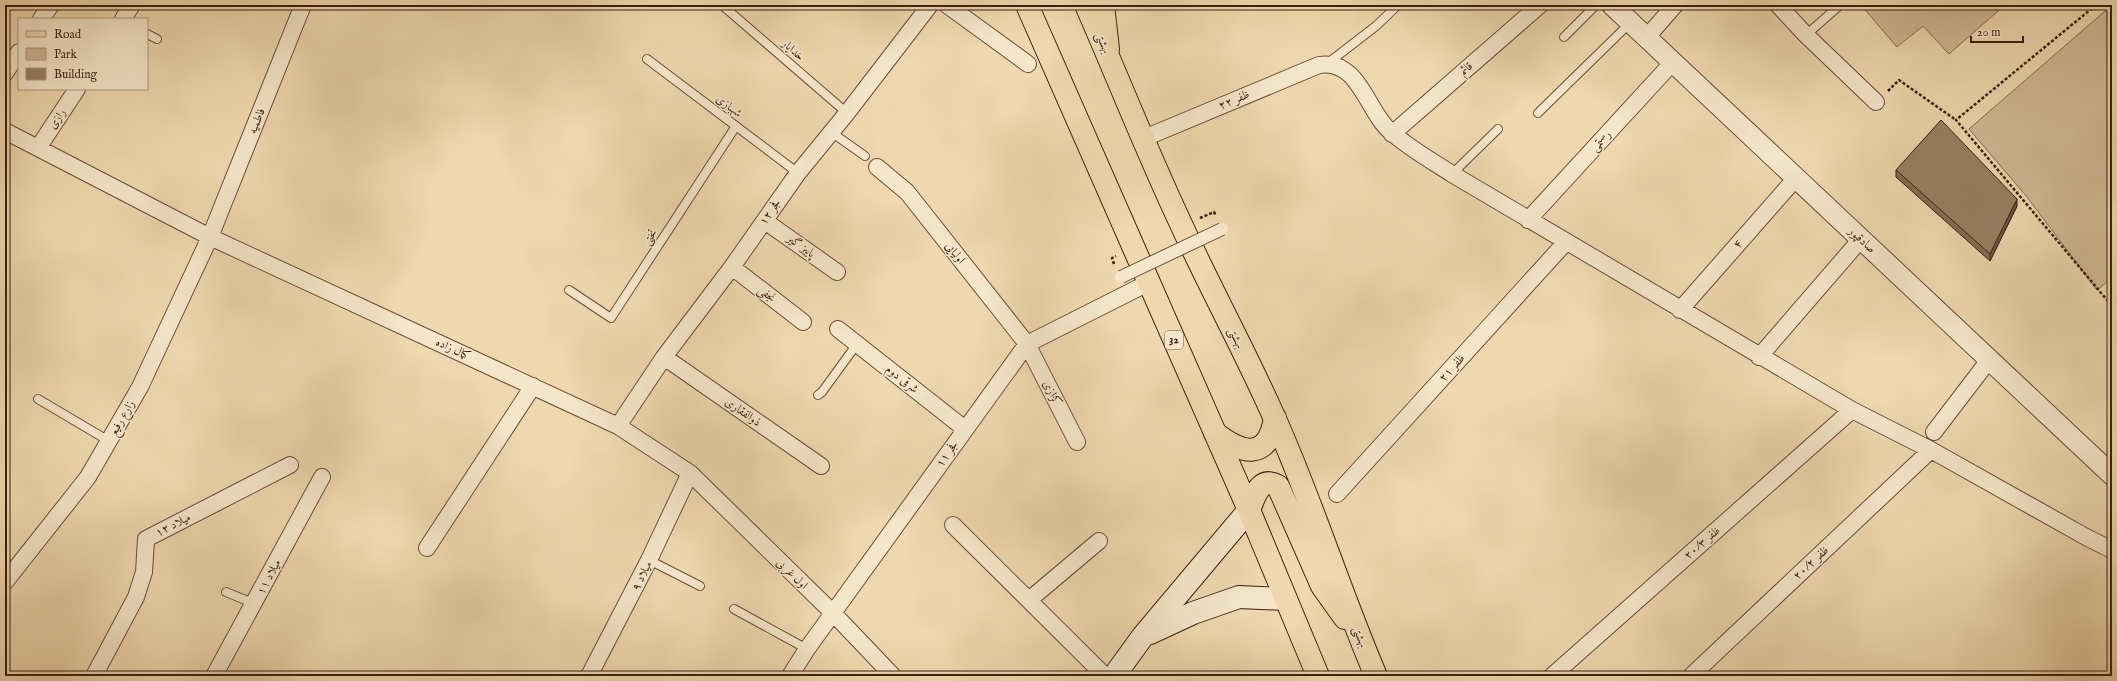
<svg xmlns="http://www.w3.org/2000/svg" width="2117" height="681" font-family="'IM FELL English',Amiri,serif">
<style>
.green{fill:#d1b894;stroke:#876b54}
.lines{fill:none;stroke-linecap:round;stroke-linejoin:round}
.service-casing{stroke:#6a4c3a;stroke-width:10}
.minor-casing{stroke:#6a4c3a;stroke-width:18}
.tertiary-casing{stroke:#6a4c3a;stroke-width:22}
.secondary-casing{stroke:#3d1e13;stroke-width:24}
.primary-casing{stroke:#3d1e13;stroke-width:24}
.trunk-casing{stroke:#3d1e13;stroke-width:24}
.path{stroke:#3d1e13;stroke-width:2.5;stroke-dasharray:3 2;stroke-linecap:butt}
.service{stroke:#f5e6ca;stroke-width:8}
.minor{stroke:#f5e6ca;stroke-width:16}
.tertiary{stroke:#f5e6ca;stroke-width:20}
.secondary{stroke:#f5e6ca;stroke-width:22}
.primary{stroke:#efd8ae;stroke-width:22}
.trunk{stroke:#efd8ae;stroke-width:22}
.pedestrian-bridge-casing{stroke:#6a4c3a;stroke-width:14;stroke-linecap:butt}
.pedestrian-bridge{stroke:#f5e6ca;stroke-width:12}
.wall{fill:#846d56;stroke:#3d1e13}
.shaded-wall{fill:#6c5946;stroke:#3d1e13}
.building{fill:#9a7f64;stroke:#3d1e13}
.labels{text-anchor:middle;dominant-baseline:central;stroke-width:3;stroke-linejoin:round;paint-order:stroke}
.shield{fill:#f5e6ca;stroke:#745a4a;stroke-width:1}
.shield-label{font-size:11px;font-weight:bold;fill:#3d1e13}
.street-label{font-size:12px;fill:#3d1e13;stroke:#f5e6ca}
</style>
<rect width="100%" height="100%" fill="#efd8ae"/>
<filter id="stains"><feTurbulence type="fractalNoise" baseFrequency=".005" numOctaves="4"/><feColorMatrix values="0 0 0 0 .2 0 0 0 0 .09 0 0 0 0 .02 0 0 0 .5 -.17"/></filter>
<radialGradient id="worn" r=".72"><stop offset=".6" stop-color="#630" stop-opacity="0"/><stop offset="1" stop-color="#630" stop-opacity=".3"/></radialGradient>
<path class="green" d="M 1861,5 L 2005,5 L 1949,54 L 1923,26 L 1897,47 Z
M 2112,5 L 2112,278 L 2097,290 L 2027,197 L 1969,129 Z"/>
<g class="lines">
<g class="service-casing">
<path id="service" d="M 722,5 L 847,113
M 147,34 L 157,39
M 1806,35 L 1840,5
M 1564,37 L 1596,5
M 647,59 L 798,173
M 1328,63 L 1376,26 L 1398,5
M 1538,113 L 1630,23
M 831,132 L 865,156
M 1452,174 L 1498,129
M 569,290 L 611,318 L 736,126
M 818,395 L 822,392 L 857,344
M 38,399 L 109,441
M 649,560 L 700,586
M 226,592 L 255,604
M 734,609 L 807,649"/>
</g>
<g class="minor-casing">
<path id="minor" d="M 947,5 L 1028,64
M 1778,5 L 1806,35 L 1876,102
M 41,19 L 51,5
M 123,19 L 132,5
M 1647,37 L 1675,5
M 5,73 L 19,52
M 5,131 L 210,237 L 618,426 L 690,473 L 833,613 L 893,676
M 1392,134 L 1540,5
M 1142,139 L 1319,65 C 1359,58 1367,112 1391,132 C 1409,148 1432,161 1452,174 L 1852,410 L 1931,450 L 2086,537 L 2112,550
M 38,148 L 77,89
M 877,167 L 907,192 L 1027,344 L 1077,442
M 1528,220 L 1673,62
M 765,221 L 837,272
M 732,267 L 803,322
M 1680,310 L 1796,178
M 838,329 L 965,429
M 664,357 L 821,466
M 1759,357 L 1861,239
M 618,426 L 664,357 L 732,267 L 798,173 L 847,113 L 930,5
M 1934,432 L 1989,360
M 1337,494 L 1566,242
M 953,525 L 1105,676
M 427,548 L 533,386
M 5,582 L 88,477 L 140,387 L 210,237 L 303,5
M 1029,600 L 1099,541
M 94,676 L 136,597 L 144,572 L 146,539 L 290,465
M 214,676 L 322,477
M 589,676 L 649,560 L 690,473
M 790,676 L 807,649 L 1027,344 L 1148,283
M 1552,676 L 1852,410
M 1691,676 L 1931,450"/>
</g>
<g class="tertiary-casing">
<path id="tertiary" d="M 1612,5 L 2112,475"/>
</g>
<g class="secondary-casing">
<path id="secondary" d="M 1150,633 L 1193,613 L 1239,597 L 1285,599
M 1114,676 L 1143,636 L 1249,510"/>
</g>
<g class="primary-casing">
<path id="primary" d="M 1103,5 L 1108,49"/>
</g>
<g class="trunk-casing">
<path id="trunk" d="M 1027,5 L 1249,510 L 1318,676
M 1086,5 C 1118,78 1147,152 1181,224 C 1211,290 1246,353 1275,419 C 1313,504 1340,592 1376,676
M 1215,433 C 1243,455 1268,460 1275,418
M 1249,510 C 1255,496 1259,476 1278,486 L 1322,586 L 1345,618"/>
</g>
<path class="path" d="M 2096,5 L 1956,120 L 2112,306
M 1888,91 L 1899,80 L 1956,120
M 1200,218 L 1214,212 L 1216,216
M 1114,264 L 1112,258 L 1116,256"/>
<use href="#service" class="service"/>
<use href="#minor" class="minor"/>
<use href="#tertiary" class="tertiary"/>
<use href="#secondary" class="secondary"/>
<use href="#primary" class="primary"/>
<use href="#trunk" class="trunk"/>
<g class="pedestrian-bridge-casing">
<path id="pedestrian-bridge" d="M 1121,277 L 1222,229"/>
</g>
<use href="#pedestrian-bridge" class="pedestrian-bridge"/>
</g>
<path class="wall" d="M 1896,170 L 2017,206 L 1990,261 L 1896,177 Z"/>
<path class="shaded-wall" d="M 2017,199 L 2017,206 L 1990,261 L 1990,254 Z"/>
<path class="building" d="M 1941,120 L 2017,199 L 1990,254 L 1896,170 Z"/>
<g class="labels">
<rect class="shield" x="1165" y="331" width="18" height="18" rx="3"/>
<g class="shield-label">
<text x="1174" y="340">32</text>
</g>
<g class="street-label">
<text transform="translate(1103 43) rotate(66)">بهشتی</text>
<text transform="translate(793 50) rotate(41)">خدایار</text>
<text transform="translate(1466 69) rotate(-41)">قائم</text>
<text transform="translate(1234 100) rotate(-23)">ظفر ۲۲</text>
<text transform="translate(729 106) rotate(37)">شهبازی</text>
<text transform="translate(57 119) rotate(-56)">رازی</text>
<text transform="translate(257 121) rotate(-68)">فاطمیه</text>
<text transform="translate(1601 141) rotate(-47)">رستمی</text>
<text transform="translate(770 212) rotate(-55)">فجر ۱۲</text>
<text transform="translate(650 237) rotate(-57)">تختی</text>
<text transform="translate(1862 240) rotate(43)">صادقپور</text>
<text transform="translate(1738 244) rotate(-49)">۴</text>
<text transform="translate(801 246) rotate(35)">پاییز گیر</text>
<text transform="translate(955 253) rotate(52)">اولیایی</text>
<text transform="translate(767 294) rotate(38)">نجفی</text>
<text transform="translate(1236 338) rotate(64)">بهشتی</text>
<text transform="translate(453 349) rotate(25)">کمال زاده</text>
<text transform="translate(1452 368) rotate(-48)">ظفر ۲۱</text>
<text transform="translate(902 379) rotate(38)">شرقی دوم</text>
<text transform="translate(1052 393) rotate(63)">کزازی</text>
<text transform="translate(743 412) rotate(35)">ذوالفقاری</text>
<text transform="translate(122 418) rotate(-60)">زارع رفیع</text>
<text transform="translate(947 454) rotate(-54)">فجر ۱۱</text>
<text transform="translate(173 525) rotate(-27)">میلاد ۱۲</text>
<text transform="translate(1702 543) rotate(-41)">ظفر ۲۰/۳</text>
<text transform="translate(1811 563) rotate(-43)">ظفر ۲۰/۲</text>
<text transform="translate(792 574) rotate(44)">اول غربی</text>
<text transform="translate(642 576) rotate(-64)">میلاد ۹</text>
<text transform="translate(269 577) rotate(-62)">میلاد ۱۱</text>
<text transform="translate(1360 637) rotate(68)">بهشتی</text>
</g>
</g>
<rect width="2117" height="681" fill="none" stroke="#efd8ae" stroke-width="20"/>
<rect x="6" y="6" width="2105" height="669" fill="none" stroke="#3d1e13" stroke-width="2"/>
<rect x="10" y="10" width="2097" height="661" fill="none" stroke="#3d1e13"/>
<rect x="18" y="18" width="130" height="72" fill="#f5e6ca" stroke="#ab9681"/>
<rect x="26" y="31" width="20" height="6" fill="#efd8ae" stroke="#ab9681"/>
<text x="54" y="38" font-size="12" fill="#3d1e13">Road</text>
<rect x="26" y="48" width="20" height="12" fill="#d1b894" stroke="#ab9681"/>
<text x="54" y="58" font-size="12" fill="#3d1e13">Park</text>
<rect x="26" y="68" width="20" height="12" fill="#9a7f64" stroke="#ab9681"/>
<text x="54" y="78" font-size="12" fill="#3d1e13">Building</text>
<path d="M1971 36v6h52v-6" fill="none" stroke="#3d1e13" stroke-width="2"/>
<text x="1977" y="36" font-size="12" fill="#3d1e13" stroke="#f5e6ca" stroke-width="3" paint-order="stroke">20 m</text>
<rect width="100%" height="100%" filter="url(#stains)"/>
<rect width="100%" height="100%" fill="url(#worn)"/>
</svg>
